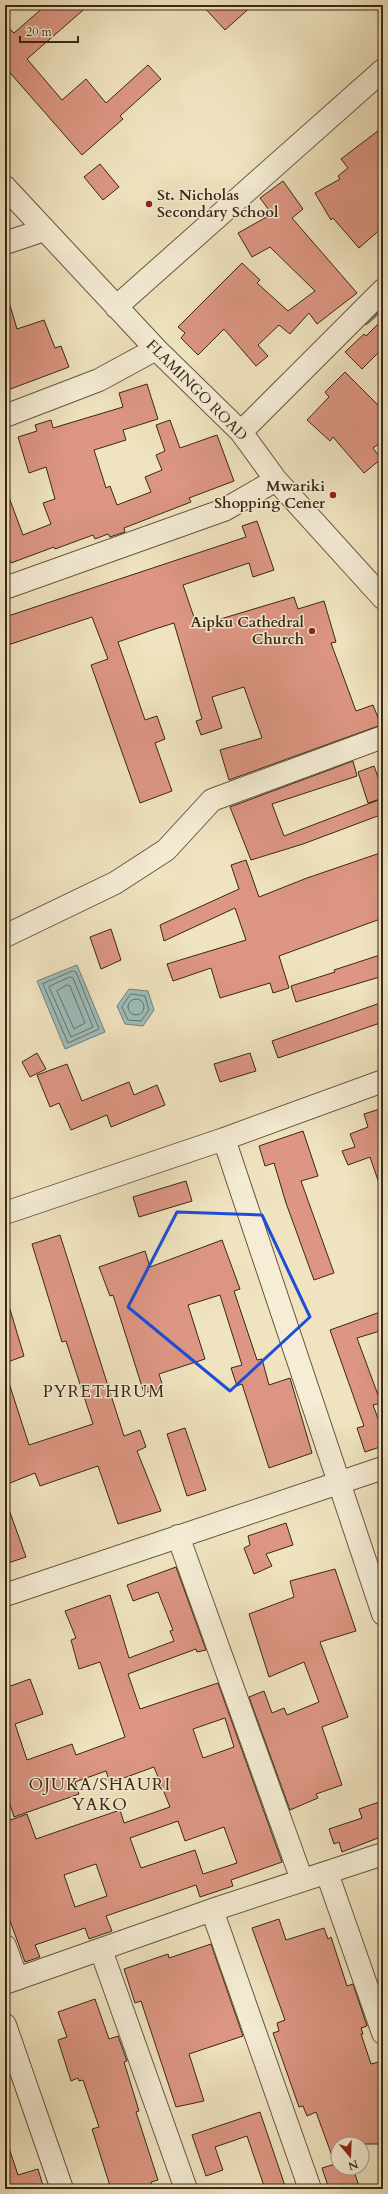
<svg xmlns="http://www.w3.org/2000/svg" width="388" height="2194" font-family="Cardo,serif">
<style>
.water{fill:#9dbdbb;stroke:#758179}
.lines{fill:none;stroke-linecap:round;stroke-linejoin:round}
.shore{stroke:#6a7268;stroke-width:1}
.stream{stroke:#758179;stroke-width:6}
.building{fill:#dd9683;stroke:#382815;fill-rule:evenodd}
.minor-casing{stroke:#665740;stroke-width:24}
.minor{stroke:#f5edd6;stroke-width:22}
.marked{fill:none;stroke:#1d4ed8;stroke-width:3;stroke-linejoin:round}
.poi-dot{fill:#8f2418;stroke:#f5edd6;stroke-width:1.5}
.labels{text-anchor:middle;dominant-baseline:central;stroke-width:3;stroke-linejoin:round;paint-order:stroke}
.poi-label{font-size:15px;font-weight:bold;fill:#382815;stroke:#f5edd6;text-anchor:end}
.street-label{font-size:15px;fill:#382815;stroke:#f5edd6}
.quarter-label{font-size:17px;letter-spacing:1px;fill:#382815;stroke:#f5edd6}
</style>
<rect width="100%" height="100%" fill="#f0e4c0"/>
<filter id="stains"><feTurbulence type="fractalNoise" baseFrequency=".005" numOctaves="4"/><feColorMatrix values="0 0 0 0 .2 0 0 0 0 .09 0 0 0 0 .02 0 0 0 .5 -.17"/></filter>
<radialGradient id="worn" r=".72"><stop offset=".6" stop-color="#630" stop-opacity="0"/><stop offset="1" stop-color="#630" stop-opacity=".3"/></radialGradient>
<path class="water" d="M 77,965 L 105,1032 L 65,1049 L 37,981 Z
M 129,989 L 148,991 L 154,1010 L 143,1026 L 125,1024 L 117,1006 Z"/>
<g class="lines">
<path class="shore" d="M 73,971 L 76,972 L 99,1029 L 68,1043 L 43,984 Z
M 70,977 L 73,978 L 93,1027 L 71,1037 L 49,987 Z
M 67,985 L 70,986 L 85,1023 L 74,1029 L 57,991 Z
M 131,994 L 145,996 L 149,1010 L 141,1021 L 128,1020 L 122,1007 Z
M128 1007a8 8 0 1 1 16 0a8 8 0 1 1-16 0Z"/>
<path class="stream" d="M 366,322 L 383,307"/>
</g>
<path class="building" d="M 46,5 L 89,5 L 27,59 L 62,100 L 86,79 L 106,103 L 148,65 L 161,79 L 120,116 L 123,119 L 82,155 L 5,67 L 5,24 L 14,33 Z
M 202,5 L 253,5 L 225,30 Z
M 383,127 L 383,227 L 359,248 L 333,218 L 331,220 L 315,193 L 340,179 L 338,176 L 348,168 L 341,159 Z
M 100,164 L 119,187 L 103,200 L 84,177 Z
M 283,181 L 303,209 L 292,218 L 357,293 L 317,324 L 309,313 L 290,334 L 279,325 L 258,345 L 268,356 L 256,366 L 224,329 L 198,355 L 181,338 L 185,333 L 178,327 L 242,263 L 260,280 L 257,283 L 288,311 L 315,291 L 270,247 L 252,257 L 238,233 L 272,214 L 260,198 Z
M 5,302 L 9,302 L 17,329 L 44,320 L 55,348 L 61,346 L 69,367 L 5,391 Z
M 383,319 L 383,348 L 362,369 L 345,352 L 364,334 L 366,336 Z
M 345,372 L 383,410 L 383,441 L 373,448 L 381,459 L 364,473 L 333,437 L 330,441 L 307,420 L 329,397 L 325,392 Z
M 147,384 L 158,419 L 123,430 L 126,440 L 94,450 L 106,488 L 110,486 L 117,505 L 151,492 L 145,477 L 162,470 L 156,455 L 165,451 L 156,425 L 170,420 L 180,448 L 217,435 L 234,481 L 189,498 L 191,502 L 124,528 L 125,532 L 110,537 L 108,534 L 95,539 L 93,535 L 55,549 L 54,547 L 11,563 L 5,547 L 5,492 L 7,492 L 23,535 L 51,524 L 43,503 L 55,499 L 46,467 L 29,473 L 18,437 L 37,431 L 35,425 L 51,420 L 53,428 L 123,407 L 119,393 Z
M 257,521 L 274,570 L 253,577 L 249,563 L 183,585 L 197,626 L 294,597 L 298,609 L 324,601 L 336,642 L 331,643 L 356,711 L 373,705 L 381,725 L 229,780 L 220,750 L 262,738 L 244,687 L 212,697 L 222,728 L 201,735 L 196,721 L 202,719 L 174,623 L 155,629 L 118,642 L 145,720 L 157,716 L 165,739 L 155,743 L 172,791 L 140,803 L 91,665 L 108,659 L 92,617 L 5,646 L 5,617 L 246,537 L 242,526 Z
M 353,761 L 357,776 L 272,804 L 284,836 L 381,799 L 383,814 L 303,844 L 251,860 L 230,807 Z
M 374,766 L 383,791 L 383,798 L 368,803 L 358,772 Z
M 383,852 L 383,918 L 279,956 L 289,988 L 273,993 L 270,983 L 220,998 L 211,968 L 173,981 L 167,964 L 246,940 L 235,908 L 164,941 L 160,925 L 239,889 L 231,865 L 246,860 L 259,897 L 307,878 Z
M 111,929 L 121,960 L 101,969 L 90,937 Z
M 383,954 L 383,976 L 296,1002 L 291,986 L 335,972 L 334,970 Z
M 383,1002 L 383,1022 L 278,1058 L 272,1041 Z
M 37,1053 L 46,1069 L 30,1077 L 22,1062 Z
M 250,1053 L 256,1071 L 220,1082 L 214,1064 Z
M 67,1064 L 82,1101 L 129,1082 L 134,1095 L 157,1085 L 165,1105 L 111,1127 L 107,1115 L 71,1130 L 59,1103 L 50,1107 L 37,1075 Z
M 383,1108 L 383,1189 L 381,1189 L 370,1157 L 348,1165 L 342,1151 L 355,1147 L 350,1134 L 368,1127 L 364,1114 Z
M 303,1131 L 318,1176 L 301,1181 L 334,1273 L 314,1280 L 286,1203 L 274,1163 L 265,1166 L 259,1146 Z
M 186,1181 L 192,1201 L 139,1217 L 133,1197 Z
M 60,1235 L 124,1436 L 140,1430 L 146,1447 L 137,1451 L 161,1511 L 118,1524 L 98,1466 L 40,1486 L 35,1473 L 5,1485 L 5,1380 L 8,1380 L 29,1445 L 93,1424 L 66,1341 L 62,1342 L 32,1244 Z
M 222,1240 L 240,1289 L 234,1291 L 257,1360 L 262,1359 L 269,1385 L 290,1378 L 312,1453 L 269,1468 L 242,1384 L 237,1386 L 231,1368 L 242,1365 L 220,1295 L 188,1305 L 205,1359 L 159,1374 L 163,1387 L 144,1393 L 113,1295 L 110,1296 L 99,1267 L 145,1251 L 150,1267 Z
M 5,1306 L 9,1306 L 24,1356 L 5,1363 Z
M 383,1311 L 383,1330 L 357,1338 L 381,1403 L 373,1405 L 383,1432 L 383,1446 L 365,1452 L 357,1428 L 364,1426 L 330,1330 Z
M 185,1428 L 206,1490 L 187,1496 L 167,1434 Z
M 7,1504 L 26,1557 L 5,1564 L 5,1505 Z
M 286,1523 L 293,1545 L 266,1554 L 272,1566 L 254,1574 L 244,1548 L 250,1545 L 248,1536 Z
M 176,1567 L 206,1650 L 197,1652 L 196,1649 L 128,1674 L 140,1709 L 218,1683 L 282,1862 L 231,1880 L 233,1886 L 200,1897 L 196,1885 L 106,1916 L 112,1931 L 89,1939 L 85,1928 L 35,1945 L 40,1957 L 25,1962 L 5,1907 L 5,1822 L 27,1814 L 36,1839 L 120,1810 L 124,1823 L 170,1807 L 154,1767 L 110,1783 L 106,1771 L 75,1782 L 79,1794 L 14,1817 L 5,1789 L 5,1688 L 30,1679 L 43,1714 L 15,1724 L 27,1760 L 72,1744 L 76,1755 L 125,1737 L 100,1662 L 79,1669 L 71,1640 L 76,1638 L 65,1611 L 110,1595 L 129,1658 L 174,1641 L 170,1631 L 173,1630 L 158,1592 L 133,1601 L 127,1585 ZM 225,1718 L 234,1747 L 203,1758 L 193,1729 ZM 178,1821 L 185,1841 L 224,1827 L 237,1863 L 203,1874 L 195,1850 L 141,1868 L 130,1838 ZM 96,1864 L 107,1896 L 75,1907 L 64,1875 Z
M 335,1569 L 356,1631 L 320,1642 L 348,1717 L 322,1727 L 342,1785 L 316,1794 L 318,1798 L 290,1810 L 249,1697 L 264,1691 L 272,1713 L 284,1708 L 287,1715 L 319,1702 L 304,1662 L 269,1677 L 249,1614 L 294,1597 L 290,1581 Z
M 379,1802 L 383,1813 L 383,1836 L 342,1852 L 339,1842 L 334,1844 L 329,1829 L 362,1818 L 359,1809 Z
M 279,1919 L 286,1940 L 324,1928 L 328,1939 L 331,1937 L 347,1986 L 353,1984 L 367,2026 L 361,2028 L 363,2034 L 361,2034 L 371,2064 L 383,2061 L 383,2144 L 338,2144 L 338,2168 L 353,2168 L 360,2189 L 329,2189 L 322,2168 L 335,2164 L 316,2112 L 307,2116 L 303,2106 L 299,2107 L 273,2033 L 279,2031 L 277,2023 L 285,2020 L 252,1928 Z
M 211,1944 L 243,2036 L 189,2054 L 204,2101 L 176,2107 L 141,2001 L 135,2003 L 124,1969 L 168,1954 L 169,1958 Z
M 95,1999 L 109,2039 L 118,2036 L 127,2061 L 124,2062 L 139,2111 L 136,2112 L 158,2180 L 151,2182 L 153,2189 L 111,2189 L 92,2129 L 99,2127 L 83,2080 L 79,2081 L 78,2078 L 71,2081 L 58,2040 L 67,2037 L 58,2012 Z
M 260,2112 L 286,2189 L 265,2189 L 247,2136 L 215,2147 L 223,2170 L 206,2176 L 192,2135 Z
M 5,2145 L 8,2145 L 18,2175 L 38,2169 L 44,2189 L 5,2189 Z"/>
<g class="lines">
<g class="minor-casing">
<path id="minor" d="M 5,187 L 156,349 L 241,432 L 276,480 L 383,598
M 5,243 L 44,230
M 116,307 L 383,70
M 5,416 L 99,380 L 156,349
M 241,432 L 383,290
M 5,588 L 224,510 L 276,480
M 5,936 L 115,883 L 166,850 L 212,800 L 383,737
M 224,1139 L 383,1614
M 5,1213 L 224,1139 L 383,1081
M 178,1536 L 302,1880
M 5,1595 L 383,1468
M 327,1873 L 383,2033
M 212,1910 L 310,2189
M 5,1946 L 17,1979
M 101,1950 L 186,2189
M 5,1983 L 212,1910 L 383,1854
M 5,2025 L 62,2189"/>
</g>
<use href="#minor" class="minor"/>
</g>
<path class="marked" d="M 177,1212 L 262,1215 L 310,1317 L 230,1391 L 128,1307 Z"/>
<g class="poi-dot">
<circle cx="149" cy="204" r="4"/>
<circle cx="333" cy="495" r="4"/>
<circle cx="312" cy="631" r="4"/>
</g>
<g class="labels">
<g class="poi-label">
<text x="157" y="195" text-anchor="start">St. Nicholas<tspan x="157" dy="17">Secondary School</tspan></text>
<text x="325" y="486">Mwariki<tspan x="325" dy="17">Shopping Cener</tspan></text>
<text x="304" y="622">Aipku Cathedral<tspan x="304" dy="17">Church</tspan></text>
</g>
<g class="street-label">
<text transform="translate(197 390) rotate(45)">FLAMINGO ROAD</text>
</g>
<g class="quarter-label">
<text x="104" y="1391">PYRETHRUM</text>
<text x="100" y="1784">OJUKA/SHAURI<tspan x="100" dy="20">YAKO</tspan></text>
</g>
</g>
<rect width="388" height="2194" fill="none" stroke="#f0e4c0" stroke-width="20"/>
<rect x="6" y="6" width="376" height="2182" fill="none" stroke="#382815" stroke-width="2"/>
<rect x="10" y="10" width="368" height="2174" fill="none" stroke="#382815"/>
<g transform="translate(350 2156) rotate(161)"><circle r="19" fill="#f5edd6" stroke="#a99e89"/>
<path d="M0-3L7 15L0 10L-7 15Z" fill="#8f2418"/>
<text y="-6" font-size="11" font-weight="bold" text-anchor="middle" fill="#382815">N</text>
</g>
<path d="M20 36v6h58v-6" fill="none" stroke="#382815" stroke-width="2"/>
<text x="26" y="36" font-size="12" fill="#382815" stroke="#f5edd6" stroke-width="3" paint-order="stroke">20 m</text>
<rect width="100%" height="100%" filter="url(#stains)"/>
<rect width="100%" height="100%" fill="url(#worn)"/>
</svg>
